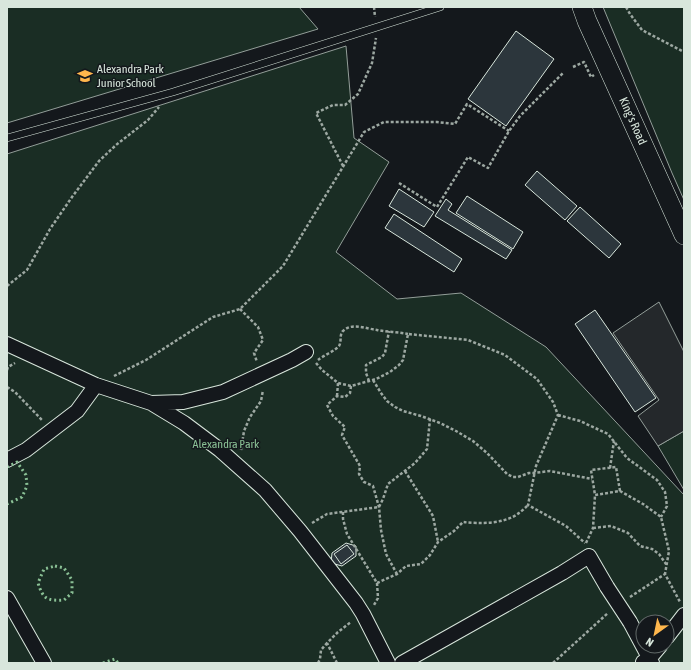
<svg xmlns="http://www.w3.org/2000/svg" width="691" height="670" font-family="'Asap Condensed',sans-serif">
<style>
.green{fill:#1a2d24;stroke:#939e99;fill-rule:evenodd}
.parking{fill:#24282b;stroke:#939e99}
.building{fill:#2c363c;stroke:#d8e6dc}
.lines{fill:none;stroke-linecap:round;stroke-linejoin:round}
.lane-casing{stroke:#d8e6dc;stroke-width:8}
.street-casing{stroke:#d8e6dc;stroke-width:16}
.secondary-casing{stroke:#d8e6dc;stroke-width:20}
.path{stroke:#9da8a2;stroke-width:2.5;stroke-dasharray:3 2;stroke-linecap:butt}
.lane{stroke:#14181c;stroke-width:7}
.street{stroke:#14181c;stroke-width:14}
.secondary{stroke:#14181c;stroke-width:19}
.street-bridge-casing{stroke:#d8e6dc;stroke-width:16;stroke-linecap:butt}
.street-bridge{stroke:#14181c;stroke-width:14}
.hedge{stroke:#8ac095;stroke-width:3;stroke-dasharray:2 3;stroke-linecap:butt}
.labels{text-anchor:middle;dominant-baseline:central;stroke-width:3;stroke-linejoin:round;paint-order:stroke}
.poi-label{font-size:12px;fill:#d8e6dc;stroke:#14181c;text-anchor:start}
.street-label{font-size:12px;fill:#d8e6dc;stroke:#14181c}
.park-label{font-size:12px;fill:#8ac095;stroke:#14181c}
</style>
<rect width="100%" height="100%" fill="#14181c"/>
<path class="green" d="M 7,7 L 299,7 L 318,29 L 7,123 Z
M 603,7 L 684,7 L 684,200 L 672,173 Z
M 346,46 L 354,138 L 389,162 L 336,252 L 397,299 L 461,293 L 546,347 L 684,495 L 684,663 L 7,663 L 7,154 ZM 643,622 L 667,622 L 667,646 L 643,646 Z
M 684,431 L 684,490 L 658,446 Z"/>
<path class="parking" d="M 659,302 L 684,352 L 684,431 L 658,446 L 638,416 L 659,400 L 613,333 Z"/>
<path class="building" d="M 516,31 L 554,59 L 506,126 L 468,99 Z
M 537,171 L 577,206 L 565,220 L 525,185 Z
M 399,189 L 434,212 L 424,227 L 389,206 Z
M 467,196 L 523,232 L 513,249 L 456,213 Z
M 446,199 L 452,204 L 448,210 L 512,250 L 506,259 L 435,216 Z
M 580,207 L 621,244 L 609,258 L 567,221 Z
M 394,214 L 462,259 L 454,272 L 385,228 Z
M 595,310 L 656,398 L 635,412 L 575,324 Z
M 346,543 L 356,546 L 356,556 L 342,566 L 331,563 L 332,553 Z
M 347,545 L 354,554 L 341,564 L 334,554 Z"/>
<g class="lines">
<g class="lane-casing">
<path id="lane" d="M 7,138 L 173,92 L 440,7"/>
</g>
<g class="street-casing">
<path id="street" d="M 7,344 L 96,385 L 151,403 L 184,423 L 220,450 L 265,490 L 300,531 L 356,603 L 363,614 L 388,663
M 151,403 L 183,402 L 223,392 L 292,360 L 306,352
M 7,460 L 26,450 L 77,411 L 96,385
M 7,598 L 44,663
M 630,622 L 652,663
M 667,637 L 684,615
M 643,662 L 649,659 L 660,646
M 402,663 L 562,573 L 589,556 L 607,587"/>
</g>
<g class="secondary-casing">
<path id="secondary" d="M 582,7 L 587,21 L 684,235"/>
</g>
<path class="path" d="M 374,7 L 375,17
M 626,7 L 630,14 L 642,30 L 684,52
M 573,67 L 584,62 L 591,77 L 594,75
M 343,166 L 316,113 L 333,105 L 345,105 L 358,94 L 372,63 L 376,38
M 399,183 L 437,207 L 468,157 L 488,168 L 509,131 L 520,116 L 563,73
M 7,286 L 27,270 L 50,229 L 72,197 L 99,161 L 116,145 L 148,120 L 159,107
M 240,309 L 258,327 L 263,340 L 254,353 L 257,362
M 318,360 C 323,356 336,350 339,346 C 342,341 339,335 343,331 C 352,322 367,329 377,330 C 387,332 398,332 408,334
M 316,363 L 322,370 L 338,383 L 351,386 L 362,383 L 376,379 L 390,372 L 399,365 L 403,360 L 408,334 L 468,340 L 505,355 L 537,379 L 553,402 L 558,415 L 536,466 L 528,505 L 566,526 L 585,543
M 7,370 L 8,367 L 15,363
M 114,376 L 146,360 L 213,317 L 240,309 L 283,266 L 364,132 L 384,122 L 437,122 L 455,124 L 467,104 L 509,131
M 373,380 L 381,393 L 387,401 L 395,407 L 403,411 L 421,416 L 440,423 L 456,431 L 473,441 L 487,453 L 507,474 L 513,477 L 518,477 L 529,473 L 534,473 L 550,471 L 592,479
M 369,381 L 366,373 L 366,365 L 382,357 L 385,353 L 389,331
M 351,386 L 350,393 L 345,397 L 337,396 L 327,405 L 333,416 L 345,427 L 342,435 L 360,466 L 359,474 L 364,482 L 373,486 L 379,507 L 381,530 L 386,554 L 397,574
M 7,387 L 15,392 L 42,420
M 337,396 L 338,383
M 558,415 L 580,421 L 608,434 L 627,458 L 657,480 L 665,492 L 667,506 L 661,517
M 241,450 L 244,431 L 250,417 L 261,401 L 263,390
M 610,468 L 614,441
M 405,471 L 433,516 L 438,542
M 620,491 L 616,467 L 591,470 L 595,495 L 620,491 L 643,504 L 661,517 L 669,551 L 665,574
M 343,512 L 343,519 L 347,534 L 377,583 L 378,598 L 374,605
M 312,523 L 327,514 L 379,507 L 383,499 L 388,484 L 415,463 L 427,449 L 430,419
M 593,528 L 611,526 L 628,533 L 640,546 L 652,549 L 659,554 L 666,564
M 586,543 L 593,528 L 595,495
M 377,583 L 397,574 L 406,566 L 421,564 L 430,555 L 438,542 L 454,531 L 463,522 C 480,524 505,524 519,513 C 522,511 525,508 528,505
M 630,597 L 665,574 L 680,602
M 318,663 L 320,659 L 321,650 L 327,643
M 337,663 L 327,643 L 338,632 L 351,622
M 553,663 L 608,613"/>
<use href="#lane" class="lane"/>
<use href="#street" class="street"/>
<use href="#secondary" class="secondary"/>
<g class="street-bridge-casing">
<path id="street-bridge" d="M 607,587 L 630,622"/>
</g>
<use href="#street-bridge" class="street-bridge"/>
<path class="hedge" d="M 7,467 L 17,462 L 26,475 L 27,486 L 22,497 L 7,504
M 55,566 L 64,568 L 72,580 L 72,593 L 64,600 C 47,601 43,599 38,583 L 44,569 Z
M 103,663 L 115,659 L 118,663"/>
</g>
<defs>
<g id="school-bare" transform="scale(1.2)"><path d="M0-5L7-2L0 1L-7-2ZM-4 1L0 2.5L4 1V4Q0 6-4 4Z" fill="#ffb74d" stroke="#14181c" stroke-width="2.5" paint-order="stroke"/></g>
</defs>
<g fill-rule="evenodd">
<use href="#school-bare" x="85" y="76"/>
</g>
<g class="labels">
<g class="poi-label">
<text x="97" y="69">Alexandra Park<tspan x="97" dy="14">Junior School</tspan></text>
</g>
<g class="street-label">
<text transform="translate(633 121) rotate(66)">King's Road</text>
</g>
<g class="park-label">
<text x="226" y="444">Alexandra Park</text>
</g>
</g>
<rect width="691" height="670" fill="none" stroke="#d8e6dc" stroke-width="16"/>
<g transform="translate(655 634) rotate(213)"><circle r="19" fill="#14181c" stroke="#626a69"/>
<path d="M0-3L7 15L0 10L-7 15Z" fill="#ffb74d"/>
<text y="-6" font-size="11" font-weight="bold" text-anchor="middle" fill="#d8e6dc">N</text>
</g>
</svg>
